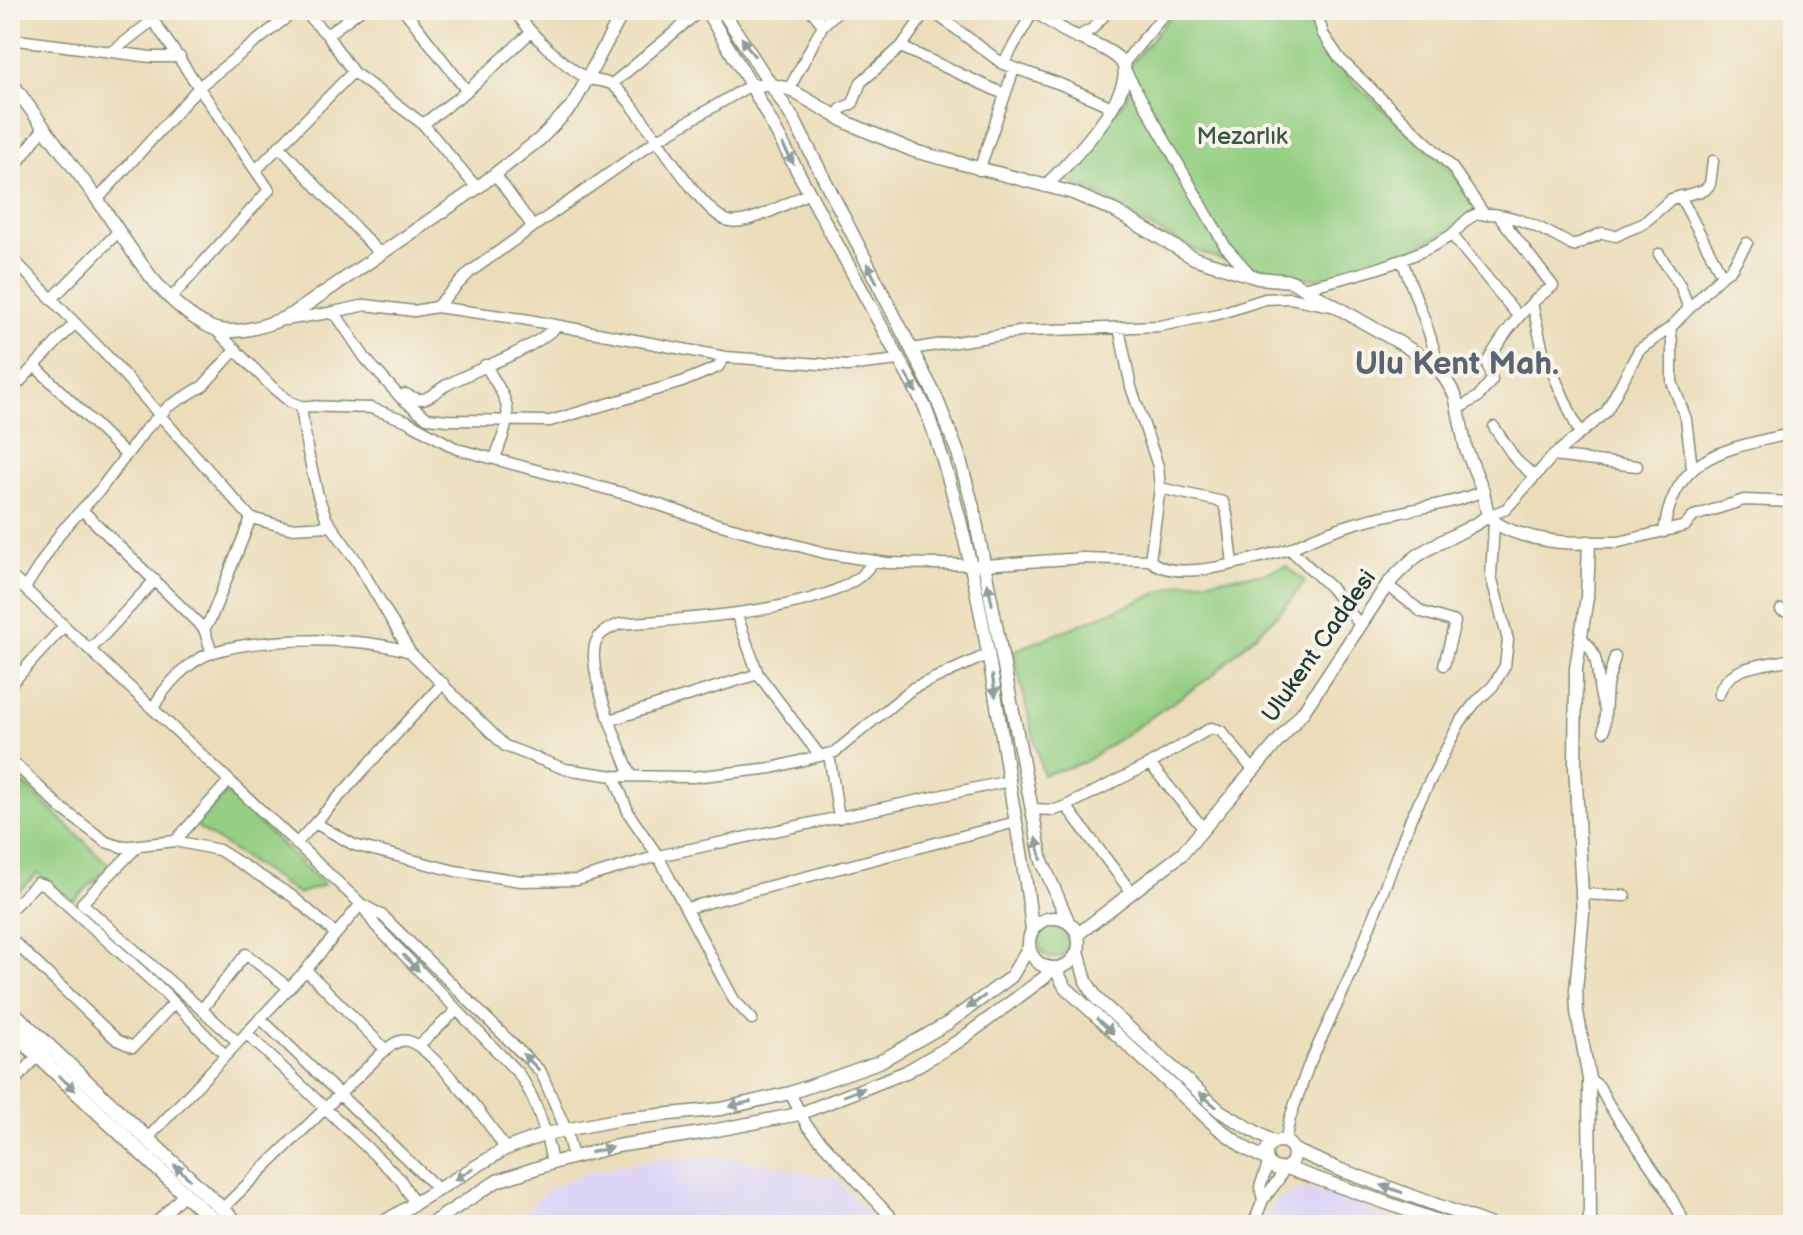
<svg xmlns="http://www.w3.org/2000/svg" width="1803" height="1235" font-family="'Balsamiq Sans',sans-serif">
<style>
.built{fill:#dcd5f6}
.green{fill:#94cf83;stroke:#5a865c;stroke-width:2}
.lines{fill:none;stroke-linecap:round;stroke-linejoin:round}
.minor-casing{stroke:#858d76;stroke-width:13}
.tertiary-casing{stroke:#858d76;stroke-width:15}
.secondary-casing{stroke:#858d76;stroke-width:17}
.minor{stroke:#fff;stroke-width:10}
.tertiary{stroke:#fff;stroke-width:12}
.secondary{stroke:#fff;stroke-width:14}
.oneway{fill:#8f9e9a}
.labels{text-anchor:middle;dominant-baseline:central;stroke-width:8;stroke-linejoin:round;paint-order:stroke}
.park-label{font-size:24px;fill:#365a44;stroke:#f7f3e8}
.street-label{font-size:24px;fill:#1f3d34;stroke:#f7f3e8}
.district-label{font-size:32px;font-weight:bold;fill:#596573;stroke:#f7f3e8}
</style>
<rect width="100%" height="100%" fill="#f7f3e8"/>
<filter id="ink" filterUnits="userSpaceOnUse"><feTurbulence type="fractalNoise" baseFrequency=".0125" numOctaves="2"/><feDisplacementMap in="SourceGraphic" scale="16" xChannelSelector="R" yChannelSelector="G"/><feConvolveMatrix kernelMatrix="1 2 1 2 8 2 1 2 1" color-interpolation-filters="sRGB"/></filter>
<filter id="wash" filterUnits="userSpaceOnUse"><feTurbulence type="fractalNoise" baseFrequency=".006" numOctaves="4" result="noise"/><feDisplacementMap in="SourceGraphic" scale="32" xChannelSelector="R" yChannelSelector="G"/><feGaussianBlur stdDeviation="1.8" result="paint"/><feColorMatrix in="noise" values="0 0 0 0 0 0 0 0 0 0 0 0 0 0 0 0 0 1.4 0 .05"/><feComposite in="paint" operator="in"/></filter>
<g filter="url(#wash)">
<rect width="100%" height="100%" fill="#ebddb9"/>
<path class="built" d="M 726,1156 L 836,1178 L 878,1225 L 511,1225 L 549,1189 L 585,1173 L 653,1160 Z
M 1313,1190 L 1348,1201 L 1406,1225 L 1261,1225 L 1276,1200 L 1298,1191 Z"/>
<path class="green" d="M 1175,10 L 1312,10 L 1313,21 L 1352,81 L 1451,170 L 1478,208 L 1441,235 L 1378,266 L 1315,279 L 1254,269 L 1204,254 L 1139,222 L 1106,198 L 1065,180 L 1126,98 L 1131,64 Z
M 1286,566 L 1305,582 L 1282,610 L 1212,676 L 1083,763 L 1043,775 L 1013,651 L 1183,583 L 1265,573 Z
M 10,770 L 110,866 L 73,901 L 38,873 L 10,899 L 10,834 L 18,826 L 19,820 L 10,811 Z
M 226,792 L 324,885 L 298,894 L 196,826 Z
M1039 943a15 15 0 1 1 30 0a15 15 0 1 1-30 0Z"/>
</g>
<g filter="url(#ink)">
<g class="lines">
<g class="minor-casing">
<path id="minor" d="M 146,10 L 269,190 L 172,297
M 307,10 L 312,20 L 327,35 L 353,72 L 423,124 L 477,188
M 404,10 L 467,91
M 514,10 C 529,32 561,64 585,77 C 594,82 607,80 614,86 C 645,112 698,213 729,221 C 748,226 791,201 809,193
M 811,10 L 823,25
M 931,10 L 1003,64 L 1060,84 L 1112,107
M 1316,10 L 1323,34 L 1340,59 L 1451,166 L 1485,215
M 327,35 L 360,10
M 1077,37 L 1092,29 L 1109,10
M 10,39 L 151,57 L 180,57
M 901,47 L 1004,94
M 112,52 L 153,20
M 1003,64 L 1034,10
M 1122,65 L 1168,10
M 1125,70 L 1225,246 L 1251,275
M 612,84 L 701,10
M 789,89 L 823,25 L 839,10
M 837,116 L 841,109 L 853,103 L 861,82 L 901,47 L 927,10
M 423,124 L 467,91 L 530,33
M 279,146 L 380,254
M 256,170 L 353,72
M 979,170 L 1014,69
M 10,173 L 43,129
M 495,174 L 533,227
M 97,200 L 200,86 L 296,10
M 1452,235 L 1518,316
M 1659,254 L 1680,285 L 1689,309
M 10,256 L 110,359 L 251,518 L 289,528 L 331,526
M 1402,260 C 1414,295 1431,330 1438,367
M 1722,275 L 1731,269 L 1747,243
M 1303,288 C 1353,276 1406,264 1450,236 C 1459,230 1467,215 1479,214 C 1513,212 1545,230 1573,246 L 1602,233 L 1616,236 L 1628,230 L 1643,224 L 1671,199 L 1705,190 L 1710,184 L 1713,161
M 52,299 L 118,232
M 1532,303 L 1543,351 L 1579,432
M 436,307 L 523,319 L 725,357 L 847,366 L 898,360
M 329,313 L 366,305 L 414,311 L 436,307 L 470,272 L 516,239 L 658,139 L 751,85
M 285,320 L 329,313 L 337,316 L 365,358 L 400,397 L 427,418 L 449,420 L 550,421 L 682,382 L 718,367 L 725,357
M 214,328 L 271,386 L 290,402 L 301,406 L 371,408 L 407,421 L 457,449 L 633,496 L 710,522 L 825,553 L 887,563 L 984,565 L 1083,558 L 1150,560 C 1177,586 1257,557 1290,549 L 1330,587 L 1360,625
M 1119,328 L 1131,387 L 1158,466 L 1160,488 L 1150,560
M 1670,328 L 1672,342 L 1672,382 L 1686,419 L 1692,468
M 911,349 L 1026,331 L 1160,326 L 1218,314 L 1265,299 L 1290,298 L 1332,306
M 485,365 C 513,409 513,410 495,458
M 35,366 L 125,454
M 10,392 L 75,323
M 400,397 L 405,394 C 410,396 417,400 423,399 C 430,398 438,390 445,386 C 480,366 527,354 557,326
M 301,406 L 307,448 L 318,496 L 327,520 L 356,560 L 410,652
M 1458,409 L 1478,397 L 1492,380 L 1487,363 C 1504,332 1524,306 1553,286 L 1500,217
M 1494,427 L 1516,460 L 1534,476
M 1553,456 L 1637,466
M 1160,488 L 1223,502 L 1227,514 L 1233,564
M 82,510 L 204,629 L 212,653
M 1488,516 L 1506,509 L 1553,456 L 1606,412 L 1639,350 L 1670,328 L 1722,275 L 1680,196
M 1664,532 C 1674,453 1728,449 1793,433
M 1589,542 L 1619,542 L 1685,526 L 1694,516 L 1744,500 L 1793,502
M 1290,549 C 1322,532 1362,520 1398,513 C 1427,506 1455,503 1483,491
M 10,575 L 361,904 L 375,925 L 518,1073 C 537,1099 546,1131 552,1163
M 1387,585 L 1422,612 L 1455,622 L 1444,665
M 25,588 L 61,532 L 99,491 L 146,429 L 169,406 L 203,386 L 236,349
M 1781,610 L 1793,614
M 736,613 L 758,674 L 820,756
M 204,629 L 211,618 L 251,518
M 1581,638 C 1605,656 1593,685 1605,709
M 90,650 L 155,580
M 10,685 L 64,626
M 1719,694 C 1728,664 1766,665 1793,659
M 153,709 C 164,686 189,660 214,652 C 264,637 360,636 410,652 L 505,746 L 565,769 L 614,776 L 693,777 L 772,768 L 835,752 L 913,688 L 989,654
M 610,720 L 758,674
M 1604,731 L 1607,685 L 1615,657
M 829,754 L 839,818
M 10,759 L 60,807 L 106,842 L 122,847 L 175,841 L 219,850 L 292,896 L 336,934
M 1150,764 L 1204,829
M 631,775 C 620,748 585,668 596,642 C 600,632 610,628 620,624 C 671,620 852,612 872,561
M 614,776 L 629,814 L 658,856 L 734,1000 L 752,1019
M 1066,806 L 1132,893
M 1031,809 L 1055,810 L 1066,806 L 1150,764 L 1211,728 L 1221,731 L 1254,771
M 10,822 L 10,825
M 315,823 L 443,683
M 175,841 L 229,781
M 296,844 L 315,823 L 354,845 L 455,871 L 521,881 L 577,880 L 658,856 L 1009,781
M 138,846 L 82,903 L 238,1042
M 1582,894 L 1625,896
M 363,905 L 383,916 L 541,1072 L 566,1130 L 573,1157
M 687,908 L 1016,822
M 10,910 L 37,883 L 45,885 L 163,991 L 225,1055
M 10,938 L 117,1040 L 133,1047 L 174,1003
M 306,970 L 386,1050
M 202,1009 L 246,954 L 289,988
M 260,1018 L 439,1190
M 246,1033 L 400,1179 L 415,1204
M 418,1046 L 457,1010
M 1589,1079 L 1599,1086 L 1609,1105 L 1665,1187 L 1686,1225
M 10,1086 L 38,1056
M 790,1093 L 807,1126 L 898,1225
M 147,1139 L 306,970 L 361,904
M 1285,1142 L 1290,1118 L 1308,1067 L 1353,970 L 1411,818 L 1459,724 L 1474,704 L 1493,686 L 1505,666 L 1508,640 L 1491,576 L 1494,523
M 1263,1200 L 1260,1187 L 1268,1164
M 222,1209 L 381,1054 C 388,1048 398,1038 408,1041 C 431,1046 494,1128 505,1149
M 10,1215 L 21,1225
M 154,1225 L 185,1193
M 1253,1225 L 1263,1200 L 1279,1179 L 1283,1170"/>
</g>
<g class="tertiary-casing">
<path id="tertiary" d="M 706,10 L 751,85 L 925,407 C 968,523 988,646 1007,768 C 1015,823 1027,876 1032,931
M 722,10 L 794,120 L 936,397 L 958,453 L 973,507 L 1042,861 L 1068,921
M 1034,10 C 1044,17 1054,25 1065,31 C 1081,40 1106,46 1120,60 C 1145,86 1064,169 1045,186
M 10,80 C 38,121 68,159 97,199 C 129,244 158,302 210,327 C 234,338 272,324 293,314 L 477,188 L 540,139 L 573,105 L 624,10
M 751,85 L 773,85 L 789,89 L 848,123 L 914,151 L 1073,193 L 1115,211 L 1194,258 L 1258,278 L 1291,281 L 1405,346 L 1438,367 L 1455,395 L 1466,449 L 1483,491 L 1488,516 C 1466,532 1442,539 1420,554 C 1408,562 1397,574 1387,585 L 1303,712 L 1182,854 L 1078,934
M 1488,516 C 1507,537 1562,545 1589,542 L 1587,597 L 1576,668 L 1575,765 L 1583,913 L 1576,990 L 1577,1012 L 1589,1079 L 1590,1225
M1029 943a25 25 0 1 1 50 0a25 25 0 1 1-50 0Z
M 1078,951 L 1086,981 L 1097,999 L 1220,1111 L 1273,1142
M 1055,968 L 1065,987 L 1217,1127 L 1245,1148 L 1267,1160
M1266 1155a14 14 0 1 1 28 0a14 14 0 1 1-28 0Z
M 1294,1150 L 1341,1170 L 1491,1225
M 1287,1168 L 1449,1225
M 379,1225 L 505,1149 L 546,1134 L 620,1119 L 721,1109 L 790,1093 L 879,1062 L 948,1023 L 1011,977 L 1029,947
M 429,1225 L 497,1181 L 552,1163 L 617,1146 L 701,1133 L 799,1114 L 906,1072 L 959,1041 L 1045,977 L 1052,968"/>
</g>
<g class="secondary-casing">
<path id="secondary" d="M 10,1010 L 239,1225
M 10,1029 L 218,1225"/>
</g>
<use href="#minor" class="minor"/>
<use href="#tertiary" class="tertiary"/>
<use href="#secondary" class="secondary"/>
</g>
<defs><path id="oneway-solid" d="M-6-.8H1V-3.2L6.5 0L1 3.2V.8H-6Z" transform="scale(2)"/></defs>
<g class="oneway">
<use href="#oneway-solid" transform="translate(748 47) rotate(-125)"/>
<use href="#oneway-solid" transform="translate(788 154) rotate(61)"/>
<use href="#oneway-solid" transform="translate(872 273) rotate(-117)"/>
<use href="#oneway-solid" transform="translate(911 383) rotate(60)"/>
<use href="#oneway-solid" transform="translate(990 594) rotate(-101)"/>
<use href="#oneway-solid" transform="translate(994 686) rotate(81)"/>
<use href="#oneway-solid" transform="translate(1039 849) rotate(-103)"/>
<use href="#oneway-solid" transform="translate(411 963) rotate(46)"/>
<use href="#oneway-solid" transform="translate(976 1002) rotate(144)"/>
<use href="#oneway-solid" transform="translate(1105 1026) rotate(42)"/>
<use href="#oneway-solid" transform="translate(531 1062) rotate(-135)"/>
<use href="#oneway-solid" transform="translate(67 1083) rotate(43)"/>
<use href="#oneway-solid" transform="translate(854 1092) rotate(-21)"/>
<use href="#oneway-solid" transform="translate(1208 1100) rotate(-139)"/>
<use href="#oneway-solid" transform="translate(740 1104) rotate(167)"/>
<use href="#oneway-solid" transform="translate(601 1150) rotate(-14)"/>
<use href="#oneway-solid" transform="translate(182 1172) rotate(-137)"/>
<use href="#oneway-solid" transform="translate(464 1174) rotate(148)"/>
<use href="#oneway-solid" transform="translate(1392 1189) rotate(-160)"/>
</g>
</g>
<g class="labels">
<g class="park-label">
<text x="1242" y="136">Mezarlık</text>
</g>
<g class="street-label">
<text transform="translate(1319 646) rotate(-55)">Ulukent Caddesi</text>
</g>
<g class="district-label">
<text x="1457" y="364">Ulu Kent Mah.</text>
</g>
</g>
<rect width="1803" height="1235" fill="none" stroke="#f7f3e8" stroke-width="40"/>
</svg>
